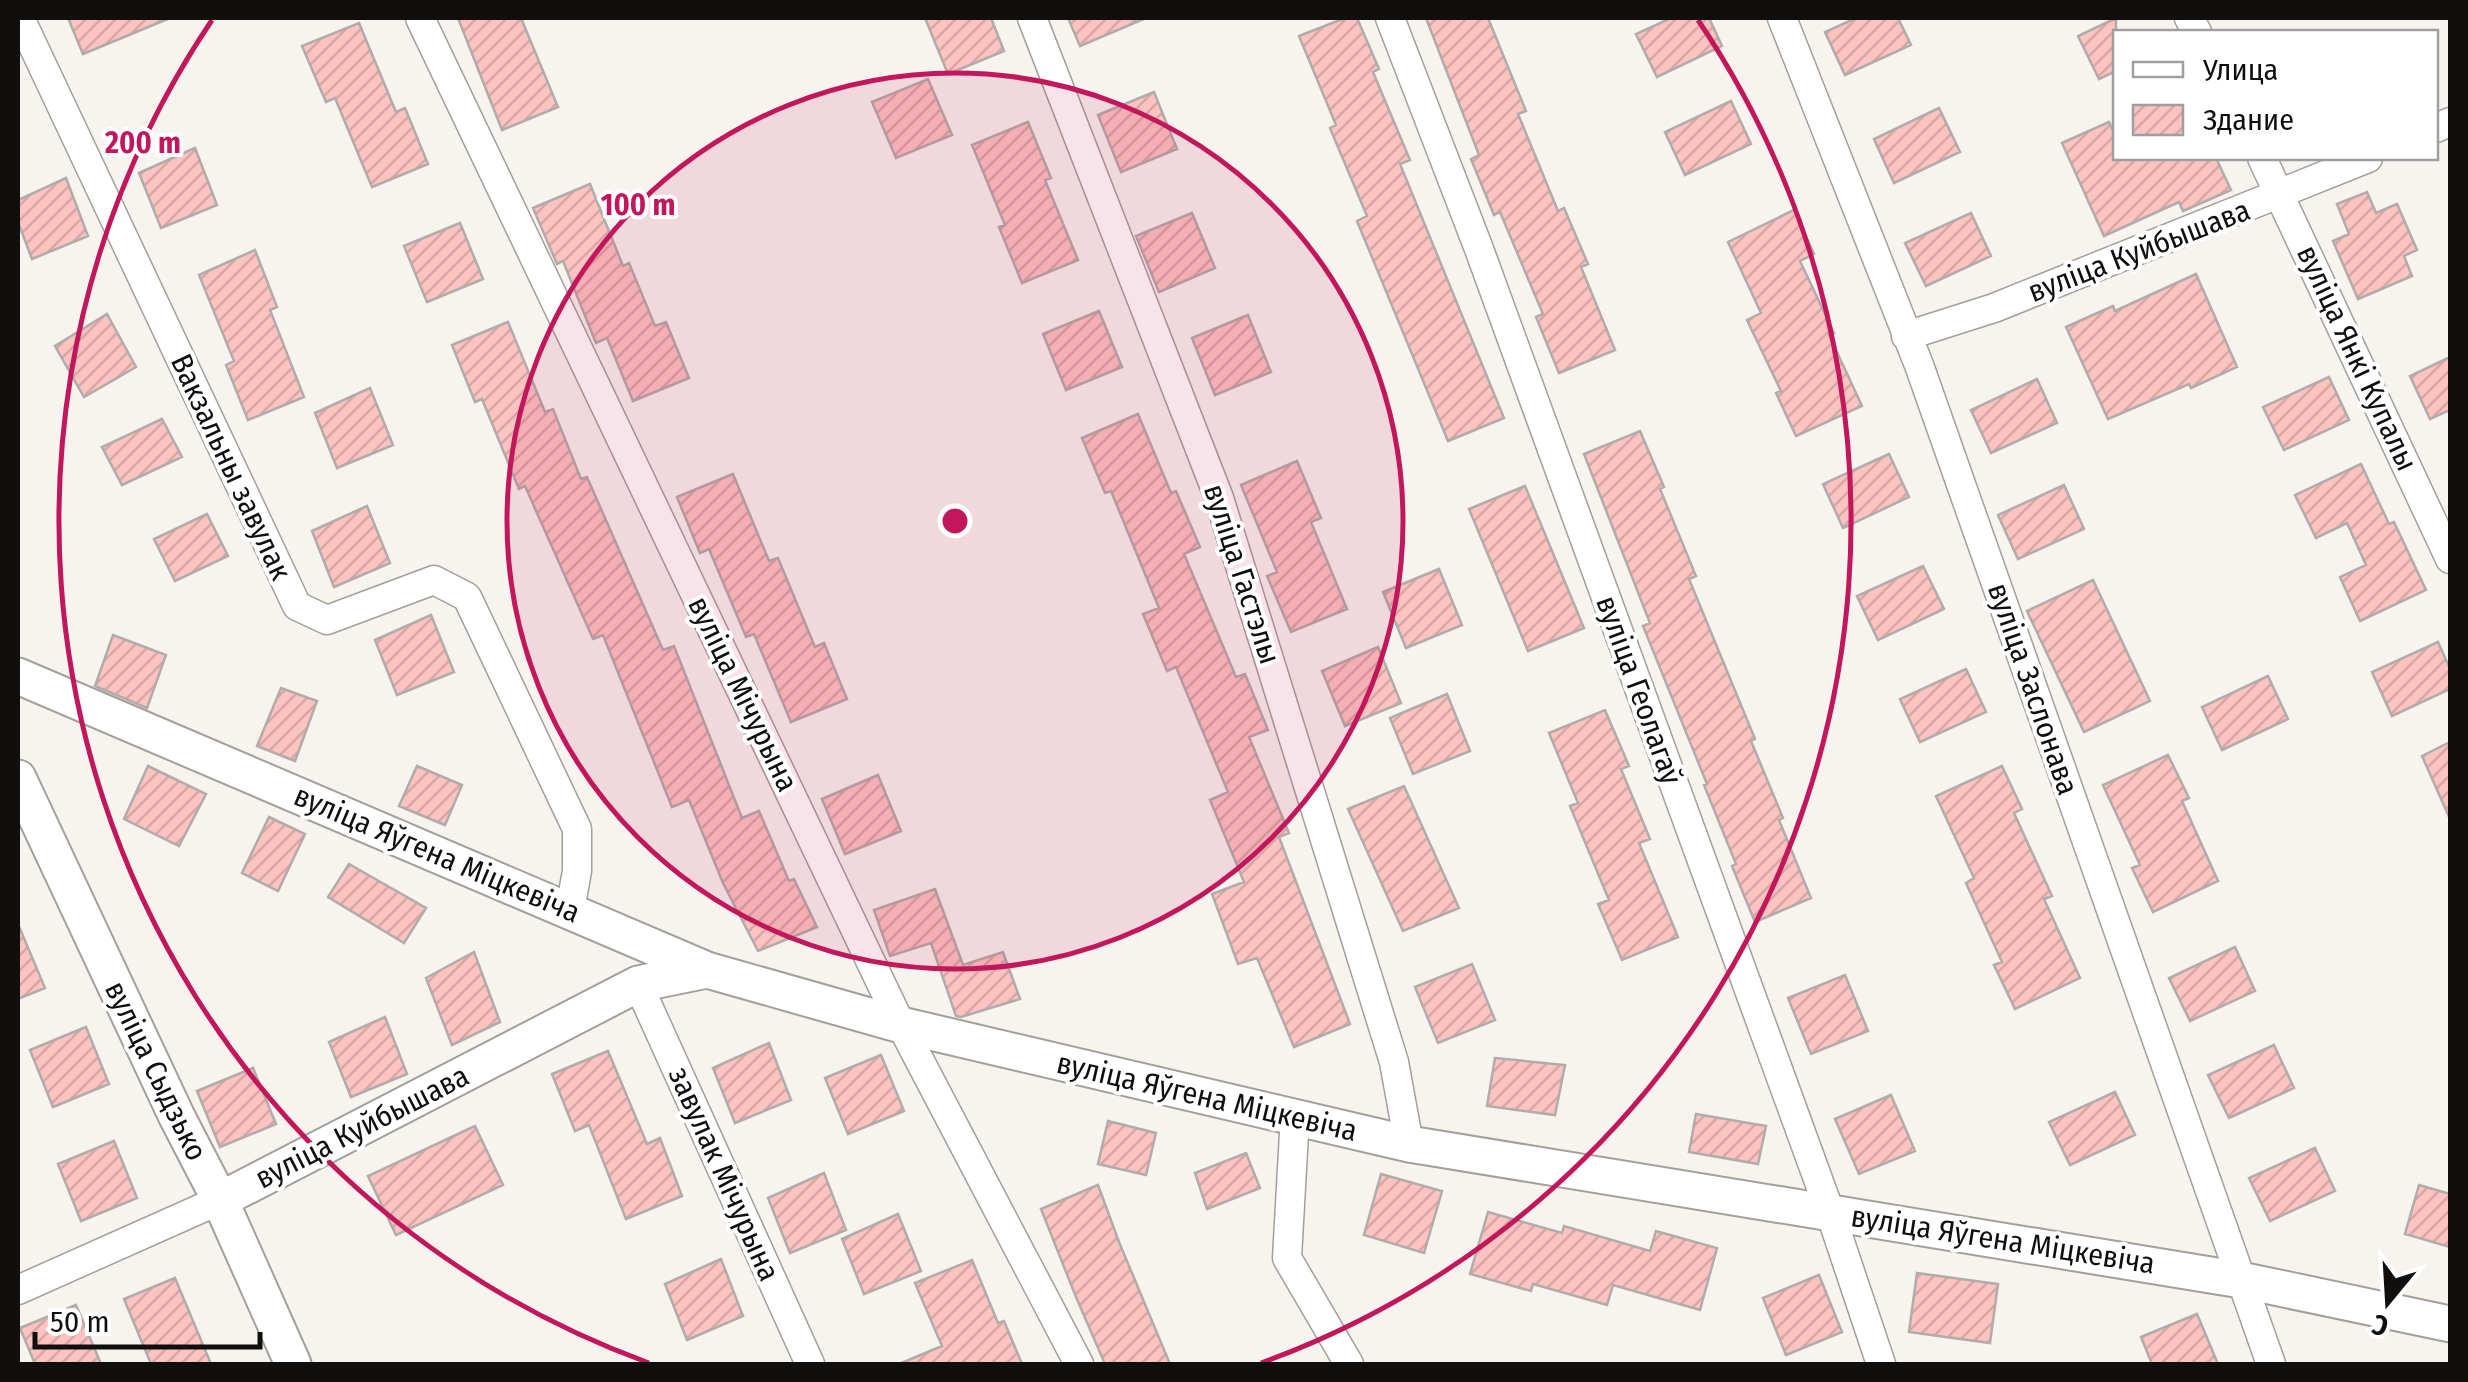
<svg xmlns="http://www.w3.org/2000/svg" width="2468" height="1382" font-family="'Fira Sans Condensed',sans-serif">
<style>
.building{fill:url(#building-hatch);stroke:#b1abaa;stroke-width:2.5}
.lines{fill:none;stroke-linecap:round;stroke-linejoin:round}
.minor-casing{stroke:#a39f9b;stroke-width:31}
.tertiary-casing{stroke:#a39f9b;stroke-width:39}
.minor{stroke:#fff;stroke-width:28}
.tertiary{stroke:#fff;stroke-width:35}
.ring{fill:none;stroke:#c2185b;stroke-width:5}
.labels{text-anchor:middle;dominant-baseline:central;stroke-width:8;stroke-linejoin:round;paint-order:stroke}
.street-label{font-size:30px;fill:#110f0e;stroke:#fff}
.centre{fill:#c2185b;stroke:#fff;stroke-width:5}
.ring-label{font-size:30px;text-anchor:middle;font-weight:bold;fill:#c2185b;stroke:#fff;stroke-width:8;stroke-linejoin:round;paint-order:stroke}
</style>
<defs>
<pattern id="building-hatch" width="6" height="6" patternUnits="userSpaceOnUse" patternTransform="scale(2.5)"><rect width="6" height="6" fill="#fcc3c1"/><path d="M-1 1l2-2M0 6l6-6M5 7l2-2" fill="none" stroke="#d7a6a5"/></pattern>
</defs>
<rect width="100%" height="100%" fill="#f7f3ef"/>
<path class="building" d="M 68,18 L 170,18 L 83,54 Z
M 458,18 L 521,18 L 558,107 L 502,130 Z
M 925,18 L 991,18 L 1004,51 L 948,74 Z
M 1068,18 L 1146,18 L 1080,46 Z
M 1345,18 L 1357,18 L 1379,69 L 1373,72 L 1410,160 L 1400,164 L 1504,418 L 1448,441 L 1357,221 L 1367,216 L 1330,128 L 1336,125 L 1299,36 Z
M 1426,18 L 1488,18 L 1526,111 L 1518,114 L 1558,211 L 1564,208 L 1588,264 L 1581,267 L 1615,350 L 1559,373 L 1536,317 L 1543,314 L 1500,212 L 1494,215 L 1471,159 L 1479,155 Z
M 1671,18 L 1709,18 L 1722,46 L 1657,77 L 1636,34 Z
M 1856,18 L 1898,18 L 1911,45 L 1845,75 L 1825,32 Z
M 2116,18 L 2116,71 L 2099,79 L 2078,36 Z
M 359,23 L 396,112 L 405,108 L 428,164 L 372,187 L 335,98 L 326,102 L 302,46 Z
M 928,79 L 952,135 L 896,158 L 872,102 Z
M 1154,92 L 1177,149 L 1121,172 L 1098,115 Z
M 1731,101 L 1751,144 L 1685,175 L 1665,132 Z
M 1939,108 L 1960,152 L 1894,183 L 1874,139 Z
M 1028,122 L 1051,178 L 1045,180 L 1078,260 L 1022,283 L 999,227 L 1005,225 L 972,145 Z
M 2109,122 L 2116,137 L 2116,158 L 2216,158 L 2231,190 L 2183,211 L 2179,202 L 2104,236 L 2062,143 Z
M 195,148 L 217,205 L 161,228 L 139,173 Z
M 66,178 L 88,236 L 32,259 L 18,222 L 18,200 Z
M 590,184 L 623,266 L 629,263 L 655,326 L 666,322 L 689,378 L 633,401 L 607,338 L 596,343 L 563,261 L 557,264 L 533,208 Z
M 2367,192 L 2376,213 L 2397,204 L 2417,250 L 2404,256 L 2412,276 L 2358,299 L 2333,241 L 2349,234 L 2337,204 Z
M 1794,210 L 1814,254 L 1800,261 L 1834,333 L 1829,335 L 1862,406 L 1796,436 L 1776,393 L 1781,391 L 1747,320 L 1761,313 L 1728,242 Z
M 1192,213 L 1215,268 L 1159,292 L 1136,236 Z
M 1971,213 L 1991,256 L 1926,286 L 1905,243 Z
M 460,223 L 483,279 L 427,302 L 404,246 Z
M 255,250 L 277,307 L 270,310 L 304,397 L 248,420 L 226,365 L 234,361 L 199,275 Z
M 2196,274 L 2237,367 L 2191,388 L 2189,384 L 2108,419 L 2066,327 L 2113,306 L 2115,311 Z
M 1099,311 L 1122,367 L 1066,390 L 1043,334 Z
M 107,314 L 136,367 L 84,397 L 55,346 Z
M 1248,315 L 1271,372 L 1215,395 L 1192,338 Z
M 508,322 L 545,412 L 553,409 L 581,479 L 587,477 L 663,650 L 674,646 L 742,818 L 759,811 L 789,881 L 794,879 L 817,927 L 758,951 L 723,883 L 689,800 L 672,807 L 603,635 L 593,639 L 525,486 L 519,489 L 482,399 L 475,402 L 452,345 Z
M 2450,357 L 2450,410 L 2430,419 L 2410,376 Z
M 2329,377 L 2349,420 L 2284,450 L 2263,407 Z
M 2037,379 L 2057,423 L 1991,453 L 1971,410 Z
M 370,388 L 393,445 L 337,468 L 315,413 Z
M 1138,414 L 1171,493 L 1176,491 L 1200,547 L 1184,554 L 1236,677 L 1245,674 L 1268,730 L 1249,737 L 1289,833 L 1279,837 L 1350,1024 L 1294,1047 L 1257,958 L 1238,964 L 1212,894 L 1244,882 L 1210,800 L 1228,792 L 1176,667 L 1167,671 L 1143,614 L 1159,608 L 1111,491 L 1105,493 L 1082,438 Z
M 162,419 L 182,457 L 122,485 L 102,447 Z
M 1640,431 L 1664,487 L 1660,489 L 1696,576 L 1689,579 L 1755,739 L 1751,741 L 1783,818 L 1779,820 L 1811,898 L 1755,922 L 1732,866 L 1736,864 L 1704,785 L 1707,784 L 1643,626 L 1650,623 L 1584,454 Z
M 1889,454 L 1909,497 L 1843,528 L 1823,484 Z
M 1297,461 L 1321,518 L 1311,522 L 1347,609 L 1291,632 L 1267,576 L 1277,572 L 1241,485 Z
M 2361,464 L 2389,524 L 2394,522 L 2426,590 L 2360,621 L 2340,577 L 2366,565 L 2347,523 L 2316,538 L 2295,495 Z
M 733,474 L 769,561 L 778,558 L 815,647 L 824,643 L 847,699 L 791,722 L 754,634 L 746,637 L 709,549 L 700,553 L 677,497 Z
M 2064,485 L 2084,529 L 2018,559 L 1998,515 Z
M 1525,486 L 1584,628 L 1528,651 L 1469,509 Z
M 367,506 L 390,563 L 334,587 L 312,531 Z
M 207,514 L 228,556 L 175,581 L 154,539 Z
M 1923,566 L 1944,609 L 1878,640 L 1857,596 Z
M 1439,569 L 1462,625 L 1406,648 L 1383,592 Z
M 2093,580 L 2150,701 L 2084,732 L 2027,611 Z
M 431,615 L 454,672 L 397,695 L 375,640 Z
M 113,635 L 166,655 L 147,708 L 95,686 Z
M 2438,642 L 2450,669 L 2450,689 L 2392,716 L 2372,672 Z
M 1378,647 L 1401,703 L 1345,726 L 1322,671 Z
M 1966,669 L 1986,712 L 1920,742 L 1900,699 Z
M 2268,676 L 2288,719 L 2222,750 L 2202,707 Z
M 281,688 L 317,701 L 295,761 L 257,746 Z
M 1447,694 L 1470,751 L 1413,774 L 1390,718 Z
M 1605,710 L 1629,766 L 1621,769 L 1650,839 L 1639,843 L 1678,937 L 1622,960 L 1598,904 L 1609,900 L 1570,806 L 1578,803 L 1549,733 Z
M 2450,742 L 2450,819 L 2422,756 Z
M 2168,755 L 2189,798 L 2182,801 L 2218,881 L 2153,912 L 2132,868 L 2140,865 L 2103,785 Z
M 148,766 L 206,794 L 179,846 L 124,819 Z
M 417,766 L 462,785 L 445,825 L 399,806 Z
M 2002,766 L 2022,809 L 2014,813 L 2052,896 L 2044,899 L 2080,978 L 2015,1009 L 1994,965 L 2002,962 L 1966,883 L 1974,878 L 1936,796 Z
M 878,775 L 901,831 L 845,854 L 822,799 Z
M 1404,786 L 1459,908 L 1403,931 L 1348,809 Z
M 269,817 L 305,834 L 278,891 L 242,873 Z
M 349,864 L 426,908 L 404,943 L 328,897 Z
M 935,889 L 963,965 L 1003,952 L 1020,999 L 961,1017 L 956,1016 L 931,943 L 890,956 L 874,910 Z
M 18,924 L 45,988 L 18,999 Z
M 2235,947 L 2255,991 L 2190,1021 L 2169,978 Z
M 474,952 L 500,1022 L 452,1045 L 426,978 Z
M 1472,964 L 1495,1020 L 1438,1043 L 1415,987 Z
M 1845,975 L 1868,1031 L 1811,1054 L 1788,998 Z
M 385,1017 L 407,1074 L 351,1097 L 329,1042 Z
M 86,1027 L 109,1084 L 53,1107 L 30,1050 Z
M 769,1043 L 791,1100 L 735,1123 L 713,1068 Z
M 2274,1045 L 2294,1088 L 2229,1118 L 2208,1075 Z
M 608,1051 L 647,1144 L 660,1138 L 682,1196 L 626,1219 L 589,1125 L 575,1131 L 552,1074 Z
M 881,1055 L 904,1111 L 848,1134 L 825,1078 Z
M 1495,1058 L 1565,1065 L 1555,1115 L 1487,1106 Z
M 253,1068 L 276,1124 L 220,1147 L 197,1091 Z
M 2115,1092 L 2135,1135 L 2070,1165 L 2049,1122 Z
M 1891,1095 L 1915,1151 L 1859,1174 L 1835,1119 Z
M 1696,1114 L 1766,1126 L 1758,1164 L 1689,1152 Z
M 1108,1121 L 1156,1133 L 1146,1175 L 1098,1164 Z
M 475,1126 L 503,1185 L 396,1235 L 368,1176 Z
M 114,1141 L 137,1198 L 81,1221 L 58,1164 Z
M 2315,1148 L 2335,1191 L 2270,1221 L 2249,1178 Z
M 1246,1153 L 1260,1188 L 1207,1209 L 1195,1173 Z
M 824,1173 L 846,1230 L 790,1253 L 768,1198 Z
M 1381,1174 L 1442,1191 L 1424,1253 L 1364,1235 Z
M 1098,1185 L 1119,1242 L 1170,1364 L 1105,1364 L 1076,1297 L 1041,1209 Z
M 2419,1185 L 2450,1194 L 2450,1247 L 2405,1234 Z
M 1488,1212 L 1562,1233 L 1564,1226 L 1650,1251 L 1656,1231 L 1717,1248 L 1700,1310 L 1613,1285 L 1607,1305 L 1533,1284 L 1531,1291 L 1470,1274 Z
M 898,1214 L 921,1271 L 864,1294 L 842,1239 Z
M 721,1259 L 743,1316 L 687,1340 L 665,1284 Z
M 972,1260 L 998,1323 L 1004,1321 L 1022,1364 L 899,1364 L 942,1346 L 915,1283 Z
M 1917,1273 L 1998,1284 L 1990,1343 L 1909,1332 Z
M 1819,1275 L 1842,1332 L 1786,1355 L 1763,1298 Z
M 175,1278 L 211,1364 L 151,1364 L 124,1299 Z
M 76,1305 L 101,1364 L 35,1364 L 20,1328 Z
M 2197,1314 L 2218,1364 L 2152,1364 L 2141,1337 Z"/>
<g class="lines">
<g class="minor-casing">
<path id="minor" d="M 20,18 L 297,606 L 327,620 L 434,580 L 467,597 L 577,829 L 577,871 L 570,910
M 420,18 L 901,1025 L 1079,1364
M 1032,18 L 1219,498 L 1394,1062 L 1409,1144
M 1390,18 L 1479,249 L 1830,1212 L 1881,1364
M 1782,18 L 1919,365 L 2271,1364
M 2189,18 L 2197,32
M 2436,128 L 2450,122
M 2262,158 L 2450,559
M 1906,336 L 1994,308 L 2368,158
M 638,984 L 810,1364
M 1295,1115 L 1287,1258 L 1349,1364
M 18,1290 L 220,1200"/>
</g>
<g class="tertiary-casing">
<path id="tertiary" d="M 18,676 L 707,970 L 901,1025 L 1409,1144 L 2241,1280 L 2450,1324
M 18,778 L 177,1117 L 220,1200 L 293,1364
M 220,1200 L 638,984 L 707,970"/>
</g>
<use href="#minor" class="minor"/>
<use href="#tertiary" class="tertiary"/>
</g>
<circle cx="955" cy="521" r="448" fill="#c2185b" fill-opacity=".12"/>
<g class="ring">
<circle cx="955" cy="521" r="448"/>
<path d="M649 1363A896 896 0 0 1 212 20M1698 20A896 896 0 0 1 1261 1363"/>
</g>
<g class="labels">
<g class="street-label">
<text transform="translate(2139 251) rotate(-21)">вуліца Куйбышава</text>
<text transform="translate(2357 358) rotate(65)">вуліца Янкі Купалы</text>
<text transform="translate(231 467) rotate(65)">Вакзальны завулак</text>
<text transform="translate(1242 574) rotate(72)">вуліца Гастэлы</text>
<text transform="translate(2033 689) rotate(71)">вуліца Заслонава</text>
<text transform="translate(1639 690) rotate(70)">вуліца Геолагаў</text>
<text transform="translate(743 694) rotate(64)">вуліца Мічурына</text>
<text transform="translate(437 854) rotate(23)">вуліца Яўгена Міцкевіча</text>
<text transform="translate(156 1071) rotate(64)">вуліца Сыдзько</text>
<text transform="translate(1207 1097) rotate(13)">вуліца Яўгена Міцкевіча</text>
<text transform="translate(362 1127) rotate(-27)">вуліца Куйбышава</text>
<text transform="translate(724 1174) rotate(66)">завулак Мічурына</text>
<text transform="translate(2003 1240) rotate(9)">вуліца Яўгена Міцкевіча</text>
</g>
</g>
<circle cx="955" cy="521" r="15" class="centre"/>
<g class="ring-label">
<text x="143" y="153">200 m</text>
<text x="638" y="215">100 m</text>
</g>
<rect width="2468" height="1382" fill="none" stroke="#110f0e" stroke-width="40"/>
<rect x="2113" y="30" width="325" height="130" fill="#ffffff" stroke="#a09f9f" stroke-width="2.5"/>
<rect x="2133" y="62" width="50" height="15" fill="#ffffff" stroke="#a09f9f" stroke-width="2.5"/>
<text x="2203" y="80" font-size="30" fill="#110f0e">Улица</text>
<rect x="2133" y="105" width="50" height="30" fill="url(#building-hatch)" stroke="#a09f9f" stroke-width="2.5"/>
<text x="2203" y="130" font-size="30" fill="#110f0e">Здание</text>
<g transform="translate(2388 1302) rotate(198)" stroke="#ffffff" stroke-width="8" paint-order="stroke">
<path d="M0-8L18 38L0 25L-18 38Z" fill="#110f0e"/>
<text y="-15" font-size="28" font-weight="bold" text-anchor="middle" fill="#110f0e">С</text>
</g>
<path d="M35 1332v15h225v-15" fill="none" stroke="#110f0e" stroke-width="5"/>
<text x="50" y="1332" font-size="30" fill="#110f0e" stroke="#ffffff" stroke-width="8" paint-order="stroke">50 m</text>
</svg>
